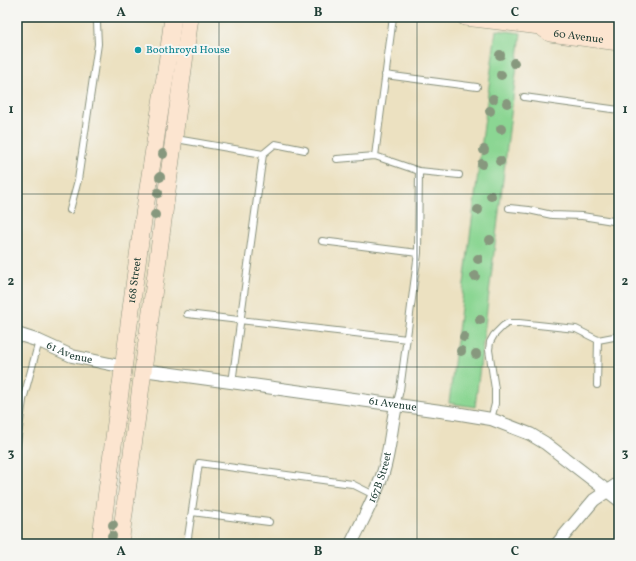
<svg xmlns="http://www.w3.org/2000/svg" width="636" height="561" font-family="Vollkorn,serif">
<style>
.green{fill:#8bd693;stroke:#558a64}
.lines{fill:none;stroke-linecap:round;stroke-linejoin:round}
.lane-casing{stroke:#868f7a;stroke-width:8}
.street-casing{stroke:#868f7a;stroke-width:14}
.secondary-casing{stroke:#868f7a;stroke-width:18}
.lane{stroke:#fff;stroke-width:6}
.street{stroke:#fff;stroke-width:12}
.secondary{stroke:#fce5d0;stroke-width:17}
.tree{fill:#87987e}
.grid{fill:none;stroke:#1f3d34;stroke-width:1;stroke-opacity:0.55}
.culture-dot{fill:#0f9aa8;stroke:#f6f6f2;stroke-width:1.5}
.labels{text-anchor:middle;dominant-baseline:central;stroke-width:4;stroke-linejoin:round;paint-order:stroke}
.street-label{font-size:11px;fill:#1f3d34;stroke:#f6f6f2}
.culture-label{font-size:11px;fill:#0d838f;stroke:#f6f6f2;text-anchor:start}
.neatline{fill:none;stroke:#1f3d34;stroke-width:1.5}
.grid-label{font-size:13px;text-anchor:middle;font-weight:bold;fill:#1f3d34}
</style>
<rect width="100%" height="100%" fill="#f6f6f2"/>
<filter id="ink" filterUnits="userSpaceOnUse"><feTurbulence type="fractalNoise" baseFrequency=".025" numOctaves="2"/><feDisplacementMap in="SourceGraphic" scale="8" xChannelSelector="R" yChannelSelector="G"/><feConvolveMatrix kernelMatrix="1 2 1 2 8 2 1 2 1" color-interpolation-filters="sRGB"/></filter>
<filter id="wash" filterUnits="userSpaceOnUse"><feTurbulence type="fractalNoise" baseFrequency=".012" numOctaves="4" result="noise"/><feDisplacementMap in="SourceGraphic" scale="16" xChannelSelector="R" yChannelSelector="G"/><feGaussianBlur stdDeviation="0.9" result="paint"/><feColorMatrix in="noise" values="0 0 0 0 0 0 0 0 0 0 0 0 0 0 0 0 0 1.4 0 .05"/><feComposite in="paint" operator="in"/></filter>
<g filter="url(#wash)">
<rect width="100%" height="100%" fill="#ece1c1"/>
<path class="green" d="M 496,30 L 521,33 L 475,407 L 449,403 Z"/>
</g>
<g filter="url(#ink)">
<g class="lines">
<g class="lane-casing">
<path id="lane" d="M 385,75 L 477,87
M 524,97 L 619,110
M 176,139 L 263,154
M 375,156 L 393,17
M 337,159 L 375,156 L 419,171 L 459,175
M 509,208 L 529,210 L 552,215 L 582,216 L 619,222
M 70,210 L 78,180 L 98,44 L 97,23 L 95,17
M 322,241 L 418,253
M 187,314 L 407,339
M 232,383 L 263,154 L 275,144 L 305,150
M 597,385 L 598,340
M 396,406 L 400,390 L 418,253 L 419,171
M 491,419 L 495,404 L 495,389 L 489,350 L 490,342 L 494,335 L 503,326 L 508,323 L 519,323 L 576,329 L 598,340 L 619,336
M 17,443 L 23,400 L 39,341
M 192,512 L 269,522
M 187,544 L 199,463 L 352,484 L 374,495"/>
</g>
<g class="street-casing">
<g id="street">
<path id="s1" d="M 17,334 L 39,341 L 72,356 L 124,367"/>
<path id="s2" d="M 143,370 L 455,413 L 491,419 L 530,434 L 545,443 L 619,500"/>
<path id="s3" d="M 351,544 C 362,521 375,498 383,473 C 390,451 391,428 396,406"/>
<path d="M 557,544 L 594,500 L 619,483"/>
</g>
</g>
<g class="secondary-casing">
<g id="secondary">
<path d="M 465,17 L 540,26 L 555,21 L 619,29"/>
<path id="s4" d="M 540,26 L 550,33 L 619,42"/>
<path id="s5" d="M 100,544 L 140,241 L 167,64 L 173,17"/>
<path d="M 120,544 L 190,17"/>
</g>
</g>
<use href="#lane" class="lane"/>
<use href="#street" class="street"/>
<use href="#secondary" class="secondary"/>
</g>
<g class="tree">
<circle cx="500" cy="55" r="5"/>
<circle cx="514" cy="63" r="5"/>
<circle cx="501" cy="75" r="5"/>
<circle cx="493" cy="99" r="5"/>
<circle cx="507" cy="103" r="5"/>
<circle cx="490" cy="111" r="5"/>
<circle cx="501" cy="129" r="5"/>
<circle cx="484" cy="150" r="5"/>
<circle cx="163" cy="154" r="5"/>
<circle cx="500" cy="161" r="5"/>
<circle cx="482" cy="164" r="5"/>
<circle cx="160" cy="177" r="5"/>
<circle cx="158" cy="193" r="5"/>
<circle cx="491" cy="196" r="5"/>
<circle cx="478" cy="210" r="5"/>
<circle cx="155" cy="215" r="5"/>
<circle cx="490" cy="240" r="5"/>
<circle cx="478" cy="259" r="5"/>
<circle cx="475" cy="276" r="5"/>
<circle cx="480" cy="320" r="5"/>
<circle cx="464" cy="337" r="5"/>
<circle cx="461" cy="351" r="5"/>
<circle cx="476" cy="354" r="5"/>
<circle cx="113" cy="525" r="5"/>
<circle cx="112" cy="536" r="5"/>
</g>
</g>
<path class="grid" d="M 219,17 L 219,544M 417,17 L 417,544M 17,194 L 619,194M 17,367 L 619,367"/>
<circle class="culture-dot" cx="138" cy="50" r="4"/>
<g class="labels">
<g class="street-label">
<text stroke="none"><textPath href="#s4" startOffset="41">60 Avenue</textPath></text>
<text stroke="none"><textPath href="#s5" startOffset="266">168 Street</textPath></text>
<text stroke="none"><textPath href="#s1" startOffset="56">61 Avenue</textPath></text>
<text stroke="none"><textPath href="#s2" startOffset="252">61 Avenue</textPath></text>
<text stroke="none"><textPath href="#s3" startOffset="73">167B Street</textPath></text>
</g>
<g class="culture-label">
<text x="146" y="50">Boothroyd House</text>
</g>
</g>
<rect width="636" height="561" fill="none" stroke="#f6f6f2" stroke-width="44"/>
<rect x="22" y="22" width="592" height="517" class="neatline"/>
<g class="grid-label">
<text x="121" y="16">A</text>
<text x="318" y="16">B</text>
<text x="515" y="16">C</text>
<text x="11" y="113">1</text>
<text x="625" y="113">1</text>
<text x="11" y="285">2</text>
<text x="625" y="285">2</text>
<text x="11" y="457">3</text>
<text x="625" y="457">3</text>
<text x="121" y="555">A</text>
<text x="318" y="555">B</text>
<text x="515" y="555">C</text>
</g>
</svg>
